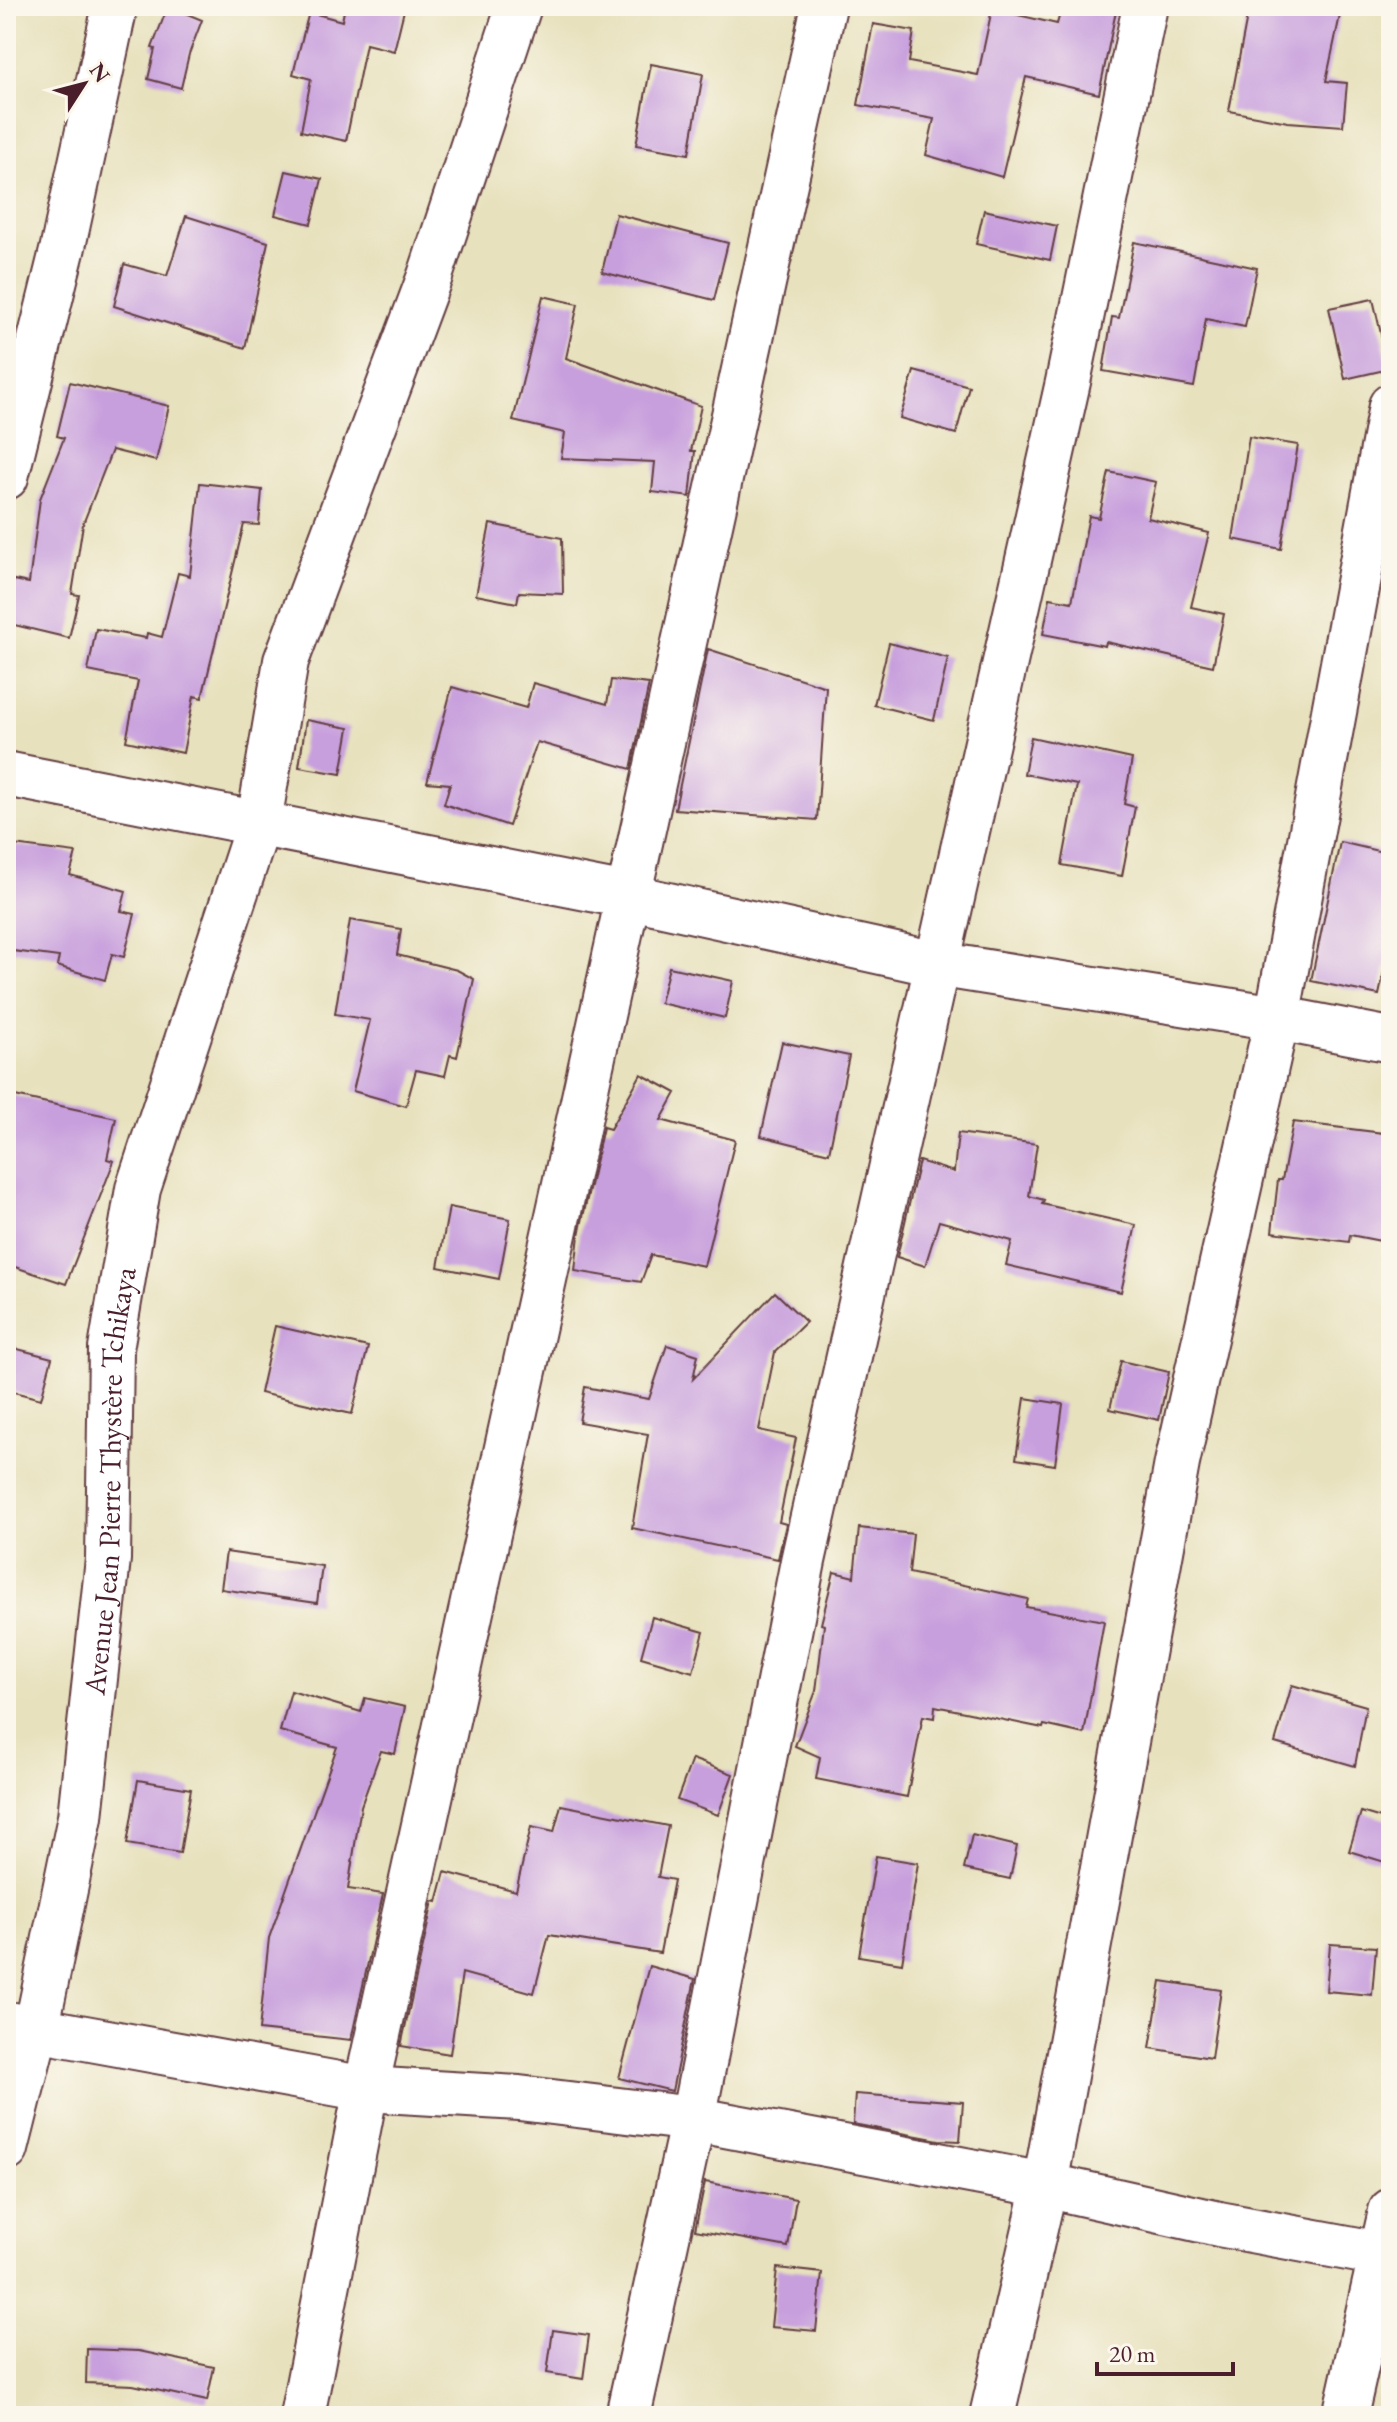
<svg xmlns="http://www.w3.org/2000/svg" width="1397" height="2422" font-family="'EB Garamond',serif">
<style>
.building{fill:#c79fdd}
.lines{fill:none;stroke-linecap:round;stroke-linejoin:round}
.minor-casing{stroke:#623c41;stroke-width:48}
.minor{stroke:#fff;stroke-width:44}
.labels{text-anchor:middle;dominant-baseline:central;stroke-width:6;stroke-linejoin:round;paint-order:stroke}
.street-label{font-size:30px;fill:#4a1f2b;stroke:#fbf7ec}
</style>
<rect width="100%" height="100%" fill="#fbf7ec"/>
<filter id="ink" filterUnits="userSpaceOnUse"><feTurbulence type="fractalNoise" baseFrequency=".0125" numOctaves="2"/><feDisplacementMap in="SourceGraphic" scale="16" xChannelSelector="R" yChannelSelector="G"/><feConvolveMatrix kernelMatrix="1 2 1 2 8 2 1 2 1" color-interpolation-filters="sRGB"/></filter>
<filter id="wash" filterUnits="userSpaceOnUse"><feTurbulence type="fractalNoise" baseFrequency=".006" numOctaves="4" result="noise"/><feDisplacementMap in="SourceGraphic" scale="32" xChannelSelector="R" yChannelSelector="G"/><feGaussianBlur stdDeviation="1.8" result="paint"/><feColorMatrix in="noise" values="0 0 0 0 0 0 0 0 0 0 0 0 0 0 0 0 0 1.4 0 .05"/><feComposite in="paint" operator="in"/></filter>
<g filter="url(#wash)">
<rect width="100%" height="100%" fill="#e7e1bd"/>
<g id="blocks">
<path class="building" d="M 168,6 L 202,20 L 189,54 L 181,88 L 148,79 L 155,49 L 152,48 Z
M 345,6 L 405,6 L 394,51 L 366,44 L 346,141 L 301,131 L 311,79 L 293,74 L 309,12 L 342,21 Z
M 1062,6 L 1117,6 L 1099,94 L 1026,77 L 1002,177 L 926,155 L 934,119 L 858,105 L 873,24 L 914,31 L 909,62 L 978,75 L 992,9 L 1057,24 Z
M 1249,6 L 1342,6 L 1326,81 L 1347,83 L 1343,126 L 1288,122 L 1229,111 Z
M 651,64 L 703,74 L 689,154 L 636,145 Z
M 286,171 L 322,179 L 311,224 L 275,215 Z
M 984,210 L 1057,226 L 1050,260 L 976,244 Z
M 616,214 L 728,243 L 714,300 L 602,272 Z
M 186,216 L 268,242 L 245,348 L 114,306 L 124,264 L 167,276 Z
M 1134,242 L 1257,268 L 1245,327 L 1206,319 L 1194,387 L 1103,371 L 1112,317 L 1119,318 Z
M 543,296 L 578,304 L 566,358 L 701,406 L 691,451 L 695,451 L 690,497 L 652,492 L 655,462 L 561,458 L 565,433 L 513,421 Z
M 1373,299 L 1389,369 L 1345,379 L 1329,308 Z
M 914,371 L 969,386 L 956,434 L 900,418 Z
M 70,382 L 169,406 L 156,461 L 112,450 L 83,524 L 72,594 L 79,595 L 69,638 L 6,623 L 6,613 L 14,580 L 29,583 L 40,499 L 64,438 L 57,436 Z
M 1249,437 L 1298,445 L 1281,549 L 1233,539 Z
M 1109,472 L 1156,482 L 1148,518 L 1209,533 L 1191,607 L 1224,614 L 1213,666 L 1106,642 L 1105,646 L 1043,634 L 1050,598 L 1072,602 L 1089,516 L 1099,518 Z
M 200,483 L 262,490 L 259,525 L 244,524 L 202,698 L 194,696 L 183,753 L 126,741 L 138,681 L 88,671 L 96,629 L 146,638 L 147,633 L 162,637 L 178,573 L 190,576 Z
M 490,524 L 562,538 L 563,594 L 519,592 L 517,603 L 476,595 Z
M 889,643 L 948,658 L 934,720 L 874,705 Z
M 708,649 L 826,687 L 817,820 L 675,809 Z
M 611,680 L 649,684 L 631,769 L 537,742 L 509,826 L 444,804 L 450,784 L 427,782 L 452,687 L 526,708 L 533,683 L 607,704 Z
M 306,720 L 349,728 L 341,774 L 299,767 Z
M 1031,737 L 1132,759 L 1124,804 L 1135,807 L 1122,876 L 1062,865 L 1077,785 L 1024,774 Z
M 1340,842 L 1391,854 L 1391,940 L 1379,995 L 1311,981 Z
M 6,844 L 76,853 L 70,875 L 126,891 L 121,911 L 135,914 L 124,957 L 112,954 L 105,980 L 57,966 L 59,957 L 6,950 Z
M 350,920 L 401,929 L 397,955 L 457,970 L 474,979 L 457,1057 L 450,1055 L 445,1076 L 416,1070 L 406,1106 L 353,1091 L 370,1020 L 335,1014 Z
M 669,967 L 733,981 L 725,1018 L 660,1003 Z
M 782,1042 L 849,1056 L 829,1153 L 761,1136 Z
M 641,1074 L 676,1093 L 661,1120 L 735,1140 L 704,1266 L 651,1255 L 641,1282 L 575,1271 L 579,1235 L 603,1127 L 610,1129 Z
M 6,1094 L 116,1118 L 107,1159 L 114,1161 L 66,1284 L 6,1264 Z
M 1293,1122 L 1391,1134 L 1391,1243 L 1350,1235 L 1349,1242 L 1272,1232 L 1278,1180 L 1282,1180 Z
M 958,1133 L 1037,1144 L 1029,1196 L 1044,1200 L 1042,1204 L 1136,1225 L 1121,1292 L 1006,1265 L 1012,1241 L 939,1221 L 925,1266 L 897,1257 L 919,1161 L 954,1172 Z
M 449,1207 L 510,1219 L 499,1279 L 438,1267 Z
M 775,1292 L 806,1322 L 775,1352 L 759,1430 L 796,1438 L 779,1522 L 786,1524 L 778,1559 L 632,1528 L 648,1434 L 579,1422 L 585,1387 L 649,1399 L 667,1345 L 698,1355 L 693,1379 Z
M 275,1326 L 368,1347 L 352,1414 L 260,1393 Z
M 6,1346 L 52,1358 L 41,1399 L 6,1390 Z
M 1121,1361 L 1169,1372 L 1159,1420 L 1110,1409 Z
M 1025,1398 L 1063,1404 L 1055,1465 L 1016,1459 Z
M 859,1528 L 913,1534 L 909,1573 L 1028,1599 L 1026,1607 L 1104,1621 L 1084,1734 L 1044,1725 L 1043,1728 L 935,1706 L 934,1718 L 923,1716 L 907,1797 L 816,1779 L 820,1757 L 795,1746 L 816,1691 L 824,1625 L 821,1624 L 834,1572 L 854,1577 Z
M 226,1552 L 322,1566 L 317,1603 L 221,1589 Z
M 652,1617 L 704,1632 L 693,1672 L 641,1657 Z
M 1292,1685 L 1366,1706 L 1355,1766 L 1275,1743 Z
M 291,1691 L 361,1712 L 365,1698 L 405,1707 L 395,1754 L 381,1751 L 361,1806 L 348,1889 L 383,1894 L 351,2040 L 259,2030 L 269,1938 L 337,1747 L 280,1731 Z
M 692,1759 L 733,1774 L 718,1815 L 677,1800 Z
M 138,1780 L 191,1789 L 180,1853 L 127,1844 Z
M 561,1805 L 668,1826 L 658,1877 L 674,1880 L 660,1953 L 549,1935 L 534,1993 L 462,1973 L 450,2054 L 401,2046 L 433,1901 L 437,1902 L 445,1872 L 516,1891 L 531,1827 L 554,1832 Z
M 1361,1812 L 1391,1821 L 1391,1864 L 1349,1851 Z
M 972,1835 L 1017,1846 L 1010,1879 L 964,1869 Z
M 876,1856 L 918,1863 L 902,1963 L 859,1956 Z
M 1330,1944 L 1376,1947 L 1372,1995 L 1326,1991 Z
M 649,1966 L 695,1979 L 672,2091 L 619,2078 Z
M 1161,1981 L 1221,1990 L 1211,2058 L 1150,2048 Z
M 855,2094 L 963,2102 L 960,2141 L 939,2140 L 853,2124 Z
M 705,2182 L 796,2199 L 788,2247 L 695,2230 Z
M 777,2268 L 822,2273 L 816,2331 L 771,2327 Z
M 553,2330 L 589,2335 L 583,2379 L 547,2373 Z
M 87,2349 L 139,2351 L 214,2367 L 207,2401 L 133,2385 L 86,2383 Z"/>
</g>
</g>
<g filter="url(#ink)">
<use href="#blocks" fill-opacity="0" stroke="#623c41" stroke-width="2"/>
<g class="lines">
<g class="minor-casing">
<g id="minor">
<path d="M 6,477 L 62,251 L 115,6"/>
<path d="M 6,774 L 627,896 L 936,964 L 1277,1018 L 1391,1040"/>
<path d="M 8,2024 L 366,2089 L 519,2098 L 693,2119 L 1045,2185 L 1219,2224 L 1391,2256"/>
<path id="s1" d="M 6,2149 L 36,2030 L 80,1817 L 108,1559 L 111,1349 L 138,1189 L 259,822 L 286,661 L 430,276 L 519,6"/>
<path d="M 302,2416 L 366,2089 L 824,6"/>
<path d="M 628,2416 L 693,2119 L 803,1561 L 1068,382 L 1145,6"/>
<path d="M 992,2416 L 1045,2185 L 1177,1463 L 1277,1018 L 1391,406"/>
<path d="M 1345,2416 L 1391,2211"/>
</g>
</g>
<use href="#minor" class="minor"/>
</g>
</g>
<g class="labels">
<g class="street-label">
<text stroke="none"><textPath href="#s1" startOffset="678">Avenue Jean Pierre Thystère Tchikaya</textPath></text>
</g>
</g>
<rect width="1397" height="2422" fill="none" stroke="#fbf7ec" stroke-width="32"/>
<g transform="translate(84 84) rotate(54)" stroke="#fbf7ec" stroke-width="6" paint-order="stroke">
<path d="M0-6L14 30L0 20L-14 30Z" fill="#4a1f2b"/>
<text y="-12" font-size="22" font-weight="bold" text-anchor="middle" fill="#4a1f2b">N</text>
</g>
<path d="M1097 2362v12h136v-12" fill="none" stroke="#4a1f2b" stroke-width="4"/>
<text x="1109" y="2362" font-size="24" fill="#4a1f2b" stroke="#fbf7ec" stroke-width="6" paint-order="stroke">20 m</text>
</svg>
